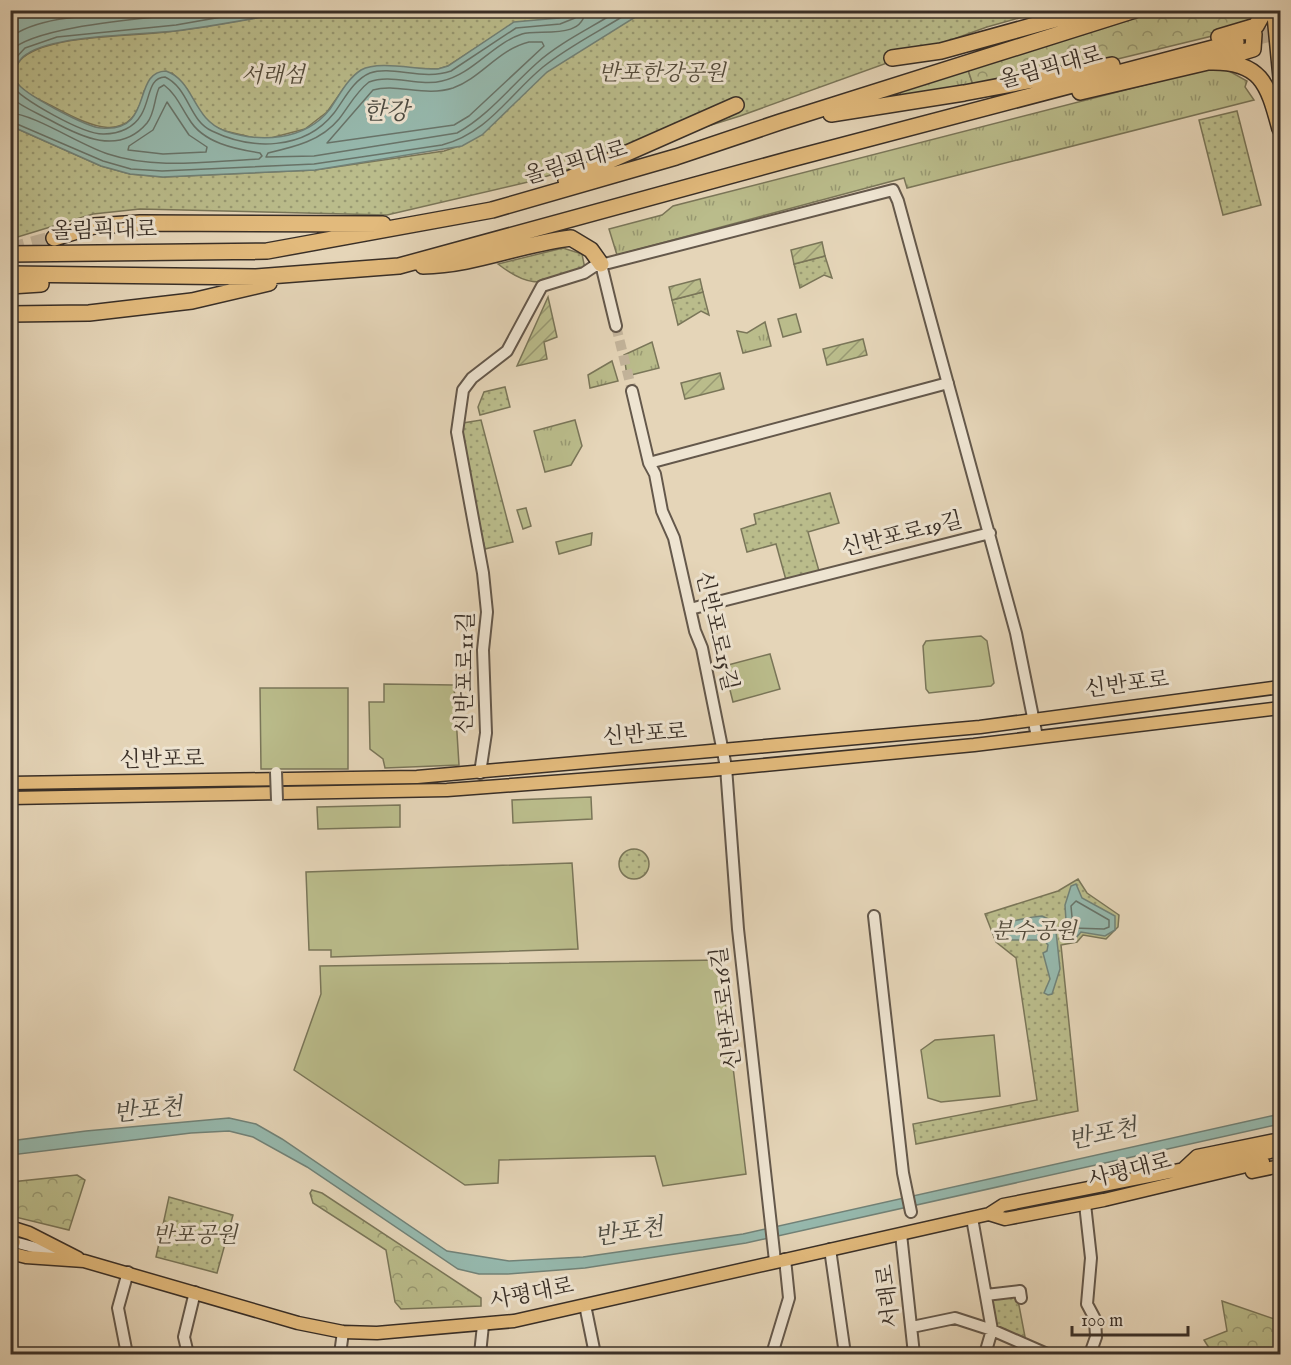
<svg xmlns="http://www.w3.org/2000/svg" width="1291" height="1365" font-family="'IM FELL English','Noto Serif KR',serif">
<style>
.grass{fill:url(#grass-tufts);stroke:#7a7659;stroke-width:1.5}
.forest{fill:url(#forest-crowns);stroke:#7a7659;stroke-width:1.5}
.park{fill:url(#park-dots);stroke:#7a7659;stroke-width:1.5}
.garden{fill:url(#garden-furrows);stroke:#7a7659;stroke-width:1.5}
.pitch{fill:#babc8b;stroke:#7a7659;stroke-width:1.5}
.water{fill:#96b9ae;stroke:#718278;stroke-width:1.5}
.lines{fill:none;stroke-linecap:round;stroke-linejoin:round}
.shore{stroke:#68746a;stroke-width:1.5}
.minor-tunnel{stroke:#c3b49b;stroke-width:10;stroke-dasharray:10 5;stroke-linecap:butt}
.highway-tunnel{stroke:#c3b49b;stroke-width:15;stroke-dasharray:15 8;stroke-linecap:butt}
.minor-casing{stroke:#64584b;stroke-width:14}
.major-casing{stroke:#392f27;stroke-width:15}
.highway-casing{stroke:#392f27;stroke-width:18}
.minor{stroke:#eee4d1;stroke-width:10}
.major{stroke:#e2ba7c;stroke-width:12}
.highway{stroke:#e2ba7c;stroke-width:15}
.minor-bridge-casing{stroke:#64584b;stroke-width:14;stroke-linecap:butt}
.minor-bridge{stroke:#eee4d1;stroke-width:10}
.labels{text-anchor:middle;dominant-baseline:central;stroke-width:6;stroke-linejoin:round;paint-order:stroke}
.street-label{font-size:22px;fill:#392f27;stroke:#eee4d1}
.park-label{font-size:22px;font-style:italic;fill:#534b3b;stroke:#eee4d1}
.water-label{font-size:24px;font-style:italic;fill:#4c4b42;stroke:#eee4d1}
</style>
<defs>
<pattern id="grass-tufts" width="24" height="20" patternUnits="userSpaceOnUse" patternTransform="scale(1.5)"><rect width="24" height="20" fill="#babc8b"/><path d="M3 7l-1-3M5 7V3M7 7l1-3M15 17l-1-3M17 17v-4M19 17l1-3" fill="none" stroke="#989972"/></pattern>
<pattern id="forest-crowns" width="20" height="18" patternUnits="userSpaceOnUse" patternTransform="scale(1.5)"><rect width="20" height="18" fill="#babc8b"/><path d="M2 6a3 3 0 1 1 6 0M12 15a3 3 0 1 1 6 0" fill="none" stroke="#989972"/></pattern>
<pattern id="park-dots" width="8" height="8" patternUnits="userSpaceOnUse" patternTransform="scale(1.5)"><rect width="8" height="8" fill="#babc8b"/><path d="M2 2h.1M6 6h.1" fill="none" stroke="#989972" stroke-width="1.8" stroke-linecap="round"/></pattern>
<pattern id="garden-furrows" width="10" height="10" patternUnits="userSpaceOnUse" patternTransform="scale(1.5)"><rect width="10" height="10" fill="#babc8b"/><path d="M-1 1l2-2M0 10L10 0M9 11l2-2" fill="none" stroke="#989972"/></pattern>
</defs>
<rect width="100%" height="100%" fill="#e5d5b8"/>
<filter id="stains"><feTurbulence type="fractalNoise" baseFrequency=".00333" numOctaves="4"/><feColorMatrix values="0 0 0 0 .2 0 0 0 0 .09 0 0 0 0 .02 0 0 0 .5 -.17"/></filter>
<radialGradient id="worn" r=".72"><stop offset=".6" stop-color="#630" stop-opacity="0"/><stop offset="1" stop-color="#630" stop-opacity=".3"/></radialGradient>
<path class="grass" d="M 1211,68 L 1229,71 L 1247,81 L 1245,87 L 1254,100 L 907,188 L 904,178 L 617,255 L 609,229 L 662,215 L 673,206 Z
M 968,70 L 973,85 L 901,96 L 900,92 Z
M 765,322 L 771,346 L 743,353 L 737,331 L 747,333 Z
M 652,342 L 659,368 L 627,376 L 624,355 Z
M 612,361 L 618,381 L 590,388 L 588,375 Z
M 575,420 L 582,446 L 571,465 L 545,472 L 534,431 Z"/>
<path class="forest" d="M 1158,11 L 1261,11 L 1241,29 L 1060,73 L 973,85 L 968,70 Z
M 77,1175 L 85,1180 L 69,1230 L 11,1216 L 11,1182 Z
M 312,1190 L 322,1193 L 481,1298 L 481,1306 L 401,1309 L 395,1302 L 386,1250 L 313,1203 L 310,1193 Z
M 1222,1301 L 1280,1321 L 1280,1354 L 1232,1354 L 1211,1351 L 1204,1340 L 1227,1331 Z"/>
<path class="park" d="M 296,11 L 577,11 L 560,18 L 514,23 L 448,66 L 438,69 L 405,68 L 344,88 L 327,112 L 305,129 L 263,140 L 225,131 L 211,125 L 201,114 L 187,89 L 172,73 L 144,91 C 132,149 88,125 52,106 C 41,100 25,94 18,84 C 13,78 14,69 18,63 C 26,51 45,46 58,43 C 96,35 137,36 175,31 C 216,26 256,17 296,11 Z
M 645,11 L 1044,11 L 987,27 L 740,116 L 528,182 L 387,215 L 140,209 L 93,214 L 11,239 L 11,126 L 101,166 L 130,174 L 163,177 L 315,170 L 444,151 C 491,139 511,100 548,71 C 577,48 613,30 645,11 Z
M 1237,111 L 1261,205 L 1223,215 L 1199,120 Z
M 563,248 L 582,254 L 585,269 C 544,280 535,293 498,264 Z
M 825,256 L 832,278 L 824,275 L 800,288 L 794,264 Z
M 703,292 L 709,315 L 701,311 L 678,325 L 672,300 Z
M 505,387 L 510,407 L 480,415 L 478,407 L 484,392 Z
M 481,420 L 513,542 L 485,549 L 461,449 L 463,423 Z
M 830,493 L 839,523 L 808,532 L 819,571 L 786,580 L 776,544 L 747,552 L 741,529 L 756,524 L 754,514 Z
M619 864a15 15 0 1 1 30 0a15 15 0 1 1-30 0Z
M 1078,879 L 1087,893 L 1119,915 L 1118,927 L 1106,939 L 1083,935 L 1077,942 L 1061,945 L 1078,1111 L 916,1144 L 913,1124 L 1037,1100 L 1016,958 L 996,942 L 985,914 L 1058,891 Z
M 169,1197 L 233,1215 L 217,1273 L 156,1257 Z
M 1017,1295 L 1026,1342 L 995,1328 L 990,1298 Z"/>
<path class="garden" d="M 822,242 L 825,256 L 794,264 L 791,250 Z
M 700,279 L 703,292 L 672,300 L 669,287 Z
M 548,297 L 557,337 L 544,342 L 547,359 L 517,366 Z
M 863,339 L 867,355 L 827,365 L 823,349 Z
M 720,373 L 724,389 L 685,399 L 681,383 Z"/>
<path class="pitch" d="M 796,314 L 801,332 L 783,337 L 778,319 Z
M 526,508 L 531,526 L 523,529 L 517,510 Z
M 592,533 L 591,545 L 559,554 L 556,542 Z
M 981,636 L 987,641 L 994,683 L 991,686 L 929,693 L 926,689 L 923,646 L 926,641 Z
M 770,654 L 780,689 L 733,702 L 724,666 Z
M 384,684 L 454,685 L 459,765 L 385,768 L 383,759 L 370,749 L 369,702 L 384,702 Z
M 260,688 L 348,688 L 348,769 L 261,769 Z
M 591,797 L 592,819 L 513,823 L 512,800 Z
M 400,805 L 400,827 L 318,829 L 317,807 Z
M 572,863 L 578,949 L 331,957 L 331,950 L 309,950 L 306,872 Z
M 720,960 L 746,1174 L 663,1186 L 655,1156 L 499,1160 L 498,1183 L 465,1185 L 294,1070 L 321,994 L 320,966 Z
M 994,1035 L 1000,1096 L 941,1102 L 928,1098 L 921,1050 L 935,1040 Z"/>
<path class="water" d="M 11,10 L 296,11 C 256,18 215,26 175,31 C 139,35 55,35 27,54 C 19,59 12,70 16,81 C 21,93 88,128 102,128 C 155,132 131,72 166,71 C 195,81 192,119 225,131 C 260,143 305,141 330,109 C 339,96 347,79 361,70 C 379,60 417,70 438,69 L 448,66 L 514,22 L 559,18 L 577,11 L 645,11 L 547,72 L 482,135 L 462,146 L 315,170 L 163,177 L 130,174 L 101,166 L 11,126 Z
M 1076,884 L 1082,898 L 1115,916 L 1115,930 L 1105,936 L 1081,932 L 1074,940 L 1067,937 L 1065,905 L 1071,886 Z
M 1042,916 L 1055,922 L 1060,969 L 1052,994 L 1048,995 L 1044,993 L 1050,979 L 1043,953 L 1047,951 L 1048,945 L 1044,940 L 1006,940 L 1000,933 L 998,923 C 1014,922 1026,917 1042,916 Z
M 1280,1114 L 1280,1124 L 746,1243 L 585,1268 L 508,1274 L 479,1274 L 458,1269 L 307,1167 L 253,1137 L 229,1131 L 191,1133 L 11,1155 L 10,1141 L 86,1131 L 229,1118 L 256,1124 L 282,1139 L 447,1251 L 509,1261 L 583,1257 L 743,1234 Z"/>
<g class="lines">
<path class="shore" d="M 585,10 C 584,40 540,29 522,34 C 492,44 473,74 442,81 C 419,87 391,73 369,82 C 356,92 349,106 339,119 C 321,141 294,147 268,153 L 266,157 L 314,156 L 457,133 C 489,115 510,87 537,63 C 560,42 593,27 619,10
M 10,38 C 40,13 115,15 153,10
M 529,42 L 542,42 L 544,46 L 469,116 L 454,125 L 327,143 L 373,90 C 396,83 425,97 453,88 C 481,78 499,49 529,42 Z
M 10,51 C 40,22 169,18 215,10
M 10,64 L 25,48 L 57,37 L 176,25 L 261,10
M 10,84 C 22,100 84,135 104,134 C 111,134 120,132 126,129 C 155,115 142,78 165,77 C 189,88 189,121 212,131 C 251,150 304,151 334,113 C 344,100 353,80 370,73 C 392,65 423,81 451,71 L 516,28 L 560,24 L 575,18 L 578,10
M 10,97 C 22,107 37,113 50,120 C 81,137 119,156 147,123 C 155,113 154,99 159,88 L 164,85 C 176,94 181,107 189,119 C 203,143 235,149 260,153 L 262,156 L 259,159 C 209,161 156,170 108,154 C 82,146 34,114 10,113
M 167,102 L 189,135 L 207,147 L 206,152 L 163,154 L 128,150 L 129,146 L 153,130 Z
M 10,121 L 103,161 L 131,169 L 162,171 L 314,164 L 442,145 C 488,133 509,95 543,67 C 570,45 604,29 633,10
M 1076,901 L 1109,920 L 1109,927 L 1104,929 L 1073,928 L 1071,906 Z"/>
<path class="minor-tunnel" d="M 616,326 L 632,391"/>
<path class="highway-tunnel" d="M 1236,42 L 1280,32
M 10,250 L 54,238"/>
<g class="minor-casing">
<path id="minor" d="M 601,264 L 616,326
M 632,391 L 649,463
M 690,609 L 990,533
M 480,773 L 486,733 L 483,650 L 487,612 L 483,573 L 457,432 L 463,390 L 472,378 L 507,351 L 542,286 L 584,273 L 593,267 L 893,190 L 898,201 L 1016,633 L 1037,737
M 874,916 L 903,1173 L 911,1212
M 1085,1204 L 1091,1258 L 1087,1304 L 1095,1319 L 1096,1337 L 1090,1354
M 972,1218 L 992,1330 L 985,1354
M 901,1234 L 914,1354
M 14,1242 L 67,1256
M 830,1249 L 845,1354
M 775,1261 L 738,929 L 726,767 L 702,648 L 695,631 L 674,538 L 662,511 L 655,474 L 649,463 L 948,383
M 986,1295 L 1020,1291 L 1021,1298
M 585,1305 L 595,1354
M 912,1327 L 955,1318 L 992,1330 L 1047,1354
M 127,1354 L 118,1308 L 128,1272
M 188,1354 L 184,1337 L 195,1292
M 340,1354 L 343,1332
M 480,1354 L 483,1325
M 772,1354 L 789,1298 L 785,1259"/>
</g>
<g class="major-casing">
<path id="major" d="M 1273,10 L 1280,83
M 10,783 L 417,777 L 980,727 L 1280,687
M 10,798 L 447,790 L 711,770 L 974,745 L 1280,708
M 1183,1169 L 1197,1156 L 1280,1139
M 1252,1172 L 1280,1166
M 989,1214 L 1005,1219 L 1104,1200 L 1263,1162
M 10,1227 L 29,1233 L 78,1258
M 10,1240 L 14,1242
M 10,1253 L 26,1257 L 84,1261 L 298,1323 L 343,1332 L 377,1333 L 514,1321 L 989,1214 L 1003,1205 L 1280,1150"/>
</g>
<g class="highway-casing">
<path id="highway" d="M 1275,10 L 1280,19
M 1219,37 L 1256,26 L 1265,10
M 892,58 L 941,51 L 1089,10
M 1220,59 L 1253,49 L 1254,34 L 1252,31 L 1241,32
M 1080,92 L 1208,62 C 1262,60 1268,85 1280,129
M 831,114 L 964,93 L 1112,65
M 566,180 L 736,105
M 54,238 L 94,226 L 140,223 L 383,224
M 10,254 L 267,251 L 492,210 L 676,157 L 780,122 L 1135,10
M 423,266 C 475,265 520,244 571,238 L 591,250 L 601,264
M 10,274 L 256,277 L 399,266 L 791,159 L 1236,42
M 10,286 L 41,284
M 10,314 L 89,313 L 192,301 L 269,283"/>
</g>
<use href="#minor" class="minor"/>
<use href="#major" class="major"/>
<use href="#highway" class="highway"/>
<g class="minor-bridge-casing">
<path id="minor-bridge" d="M 276,772 L 277,800"/>
</g>
<use href="#minor-bridge" class="minor-bridge"/>
</g>
<g class="labels">
<g class="street-label">
<text transform="translate(1051 68) rotate(-15)">올림픽대로</text>
<text transform="translate(576 163) rotate(-16)">올림픽대로</text>
<text transform="translate(104 231) rotate(-1)">올림픽대로</text>
<text transform="translate(902 535) rotate(-14)">신반포로19길</text>
<text transform="translate(716 631) rotate(77)">신반포로15길</text>
<text transform="translate(466 673) rotate(-89)">신반포로11길</text>
<text transform="translate(1127 685) rotate(-7)">신반포로</text>
<text transform="translate(645 735) rotate(-4)">신반포로</text>
<text transform="translate(162 760) rotate(-1)">신반포로</text>
<text transform="translate(727 1008) rotate(-97)">신반포로16길</text>
<text transform="translate(1130 1171) rotate(-14)">사평대로</text>
<text transform="translate(532 1294) rotate(-11)">사평대로</text>
<text transform="translate(889 1296) rotate(-97)">서래로</text>
</g>
<g class="park-label">
<text x="662" y="74">반포한강공원</text>
<text x="273" y="76">서래섬</text>
<text x="1034" y="932">분수공원</text>
<text x="195" y="1236">반포공원</text>
</g>
<g class="water-label">
<text x="386" y="112">한강</text>
<text transform="translate(148 1111) rotate(-6)">반포천</text>
<text transform="translate(1103 1135) rotate(-12)">반포천</text>
<text transform="translate(629 1233) rotate(-9)">반포천</text>
</g>
</g>
<rect width="1291" height="1365" fill="none" stroke="#e5d5b8" stroke-width="36"/>
<rect x="12" y="12" width="1267" height="1341" fill="none" stroke="#392f27" stroke-width="3"/>
<rect x="18" y="18" width="1255" height="1329" fill="none" stroke="#392f27" stroke-width="1.5"/>
<path d="M1072 1326v9h116v-9" fill="none" stroke="#392f27" stroke-width="3"/>
<text x="1081" y="1326" font-size="18" fill="#392f27" stroke="#eee4d1" stroke-width="4.5" paint-order="stroke">100 m</text>
<rect width="100%" height="100%" filter="url(#stains)"/>
<rect width="100%" height="100%" fill="url(#worn)"/>
</svg>
